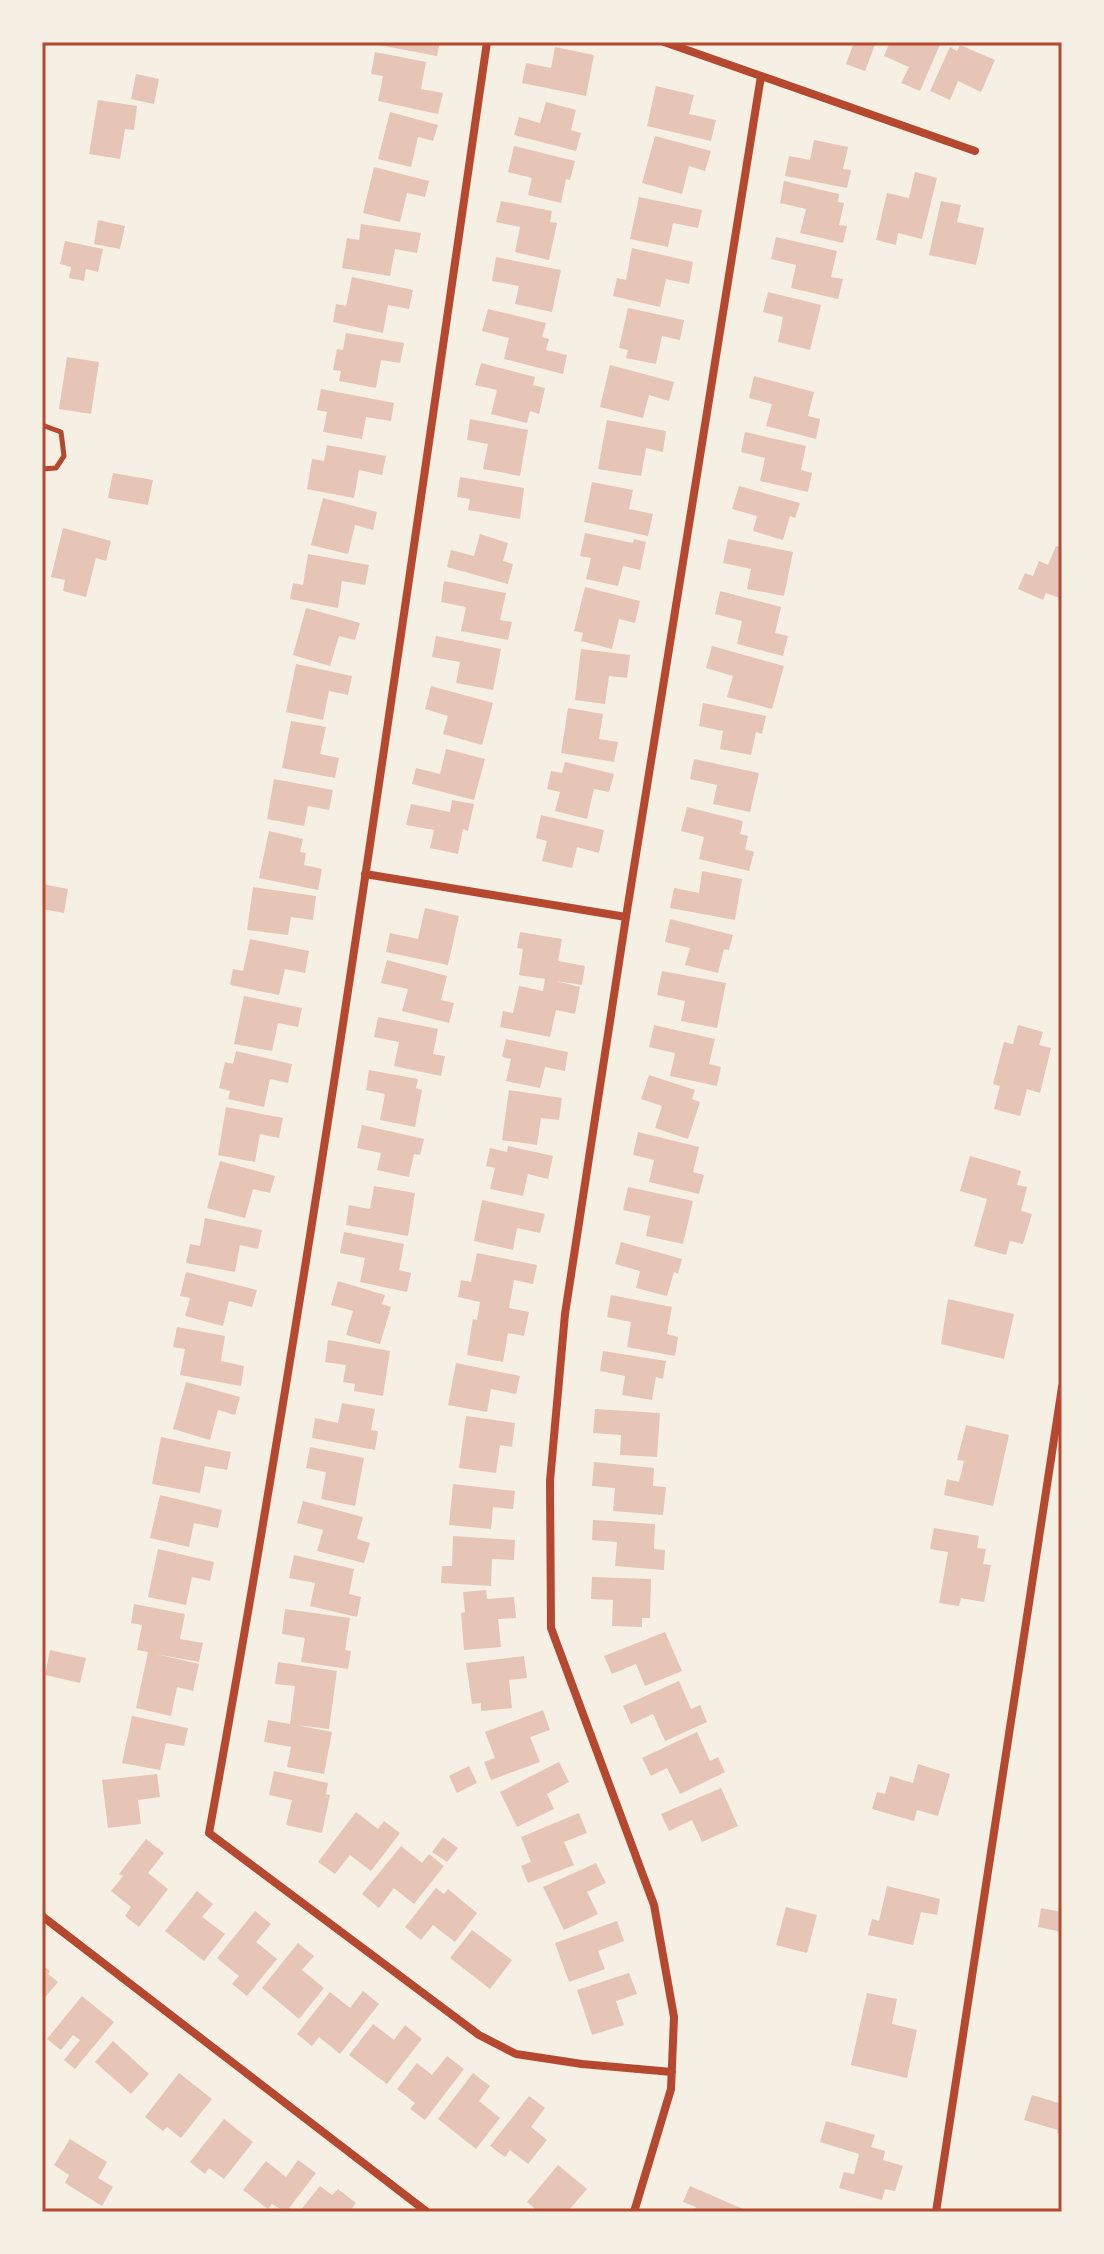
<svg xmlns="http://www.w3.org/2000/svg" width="1104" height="2254" font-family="'Exo 2',sans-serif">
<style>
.building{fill:#e6c5b7}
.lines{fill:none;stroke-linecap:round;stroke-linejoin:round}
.service{stroke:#b5482f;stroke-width:5}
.minor{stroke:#b5482f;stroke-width:8}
.neatline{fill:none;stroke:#b5482f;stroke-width:3}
</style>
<rect width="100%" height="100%" fill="#f6efe4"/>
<path class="building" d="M 380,42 L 440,42 L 437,56 L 379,45 Z
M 854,42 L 876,42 L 865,71 L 846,64 Z
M 890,42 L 941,42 L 920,91 L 901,83 L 909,67 L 884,56 Z
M 960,45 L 995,60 L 981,92 L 958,81 L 950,100 L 930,91 L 950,47 L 957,51 Z
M 555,47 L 594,55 L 586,96 L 522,83 L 526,63 L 551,68 Z
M 375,52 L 426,62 L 421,89 L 443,93 L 438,114 L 378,101 L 383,76 L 371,74 Z
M 136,74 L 159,79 L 154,104 L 131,99 Z
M 656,86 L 694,95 L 689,114 L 716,120 L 711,141 L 647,126 Z
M 98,100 L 137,106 L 134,130 L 125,129 L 120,159 L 89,154 Z
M 546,102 L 576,110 L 571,130 L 581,133 L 576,151 L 514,135 L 519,117 L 540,123 Z
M 390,112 L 438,125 L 433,141 L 418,137 L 411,167 L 378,159 Z
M 655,136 L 711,151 L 705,171 L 689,166 L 682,194 L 642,183 Z
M 814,140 L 848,147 L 843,169 L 851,170 L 847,188 L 785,176 L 789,156 L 810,160 Z
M 514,146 L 575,161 L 570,180 L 566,179 L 561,203 L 528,195 L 532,178 L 508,172 Z
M 374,167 L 429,181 L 425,197 L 407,193 L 400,222 L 363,213 Z
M 915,172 L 937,178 L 922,239 L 898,233 L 896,245 L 876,240 L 887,193 L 909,198 Z
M 784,181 L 839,194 L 838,202 L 844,203 L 839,225 L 847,226 L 843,243 L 800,233 L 806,209 L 780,203 Z
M 639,197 L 702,210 L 698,228 L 673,223 L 668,247 L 630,239 Z
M 501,201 L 552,211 L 550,222 L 557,223 L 549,260 L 515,252 L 520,227 L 496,222 Z
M 941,201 L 961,205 L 957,222 L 984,228 L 976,265 L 929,255 Z
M 98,220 L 125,226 L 120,249 L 94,244 Z
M 361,224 L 421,233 L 417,253 L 395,249 L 390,276 L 342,268 L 347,238 L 359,240 Z
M 776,237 L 837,251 L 831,277 L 843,279 L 838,299 L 791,288 L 796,265 L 771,259 Z
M 65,241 L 103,249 L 98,272 L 86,269 L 84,281 L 69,278 L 71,267 L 60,264 Z
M 632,248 L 693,262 L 689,284 L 666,279 L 660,307 L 613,296 L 617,278 L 626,280 Z
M 496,257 L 561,270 L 552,312 L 515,304 L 519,286 L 492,281 Z
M 352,277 L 413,290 L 409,309 L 388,305 L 383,333 L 333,322 L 336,304 L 346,306 Z
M 768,292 L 821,305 L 810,350 L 778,342 L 783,317 L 763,312 Z
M 628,308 L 684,320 L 680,340 L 662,336 L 656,364 L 626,358 L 628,350 L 619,348 Z
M 488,309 L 546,323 L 542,337 L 549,339 L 546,350 L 567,355 L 563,374 L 504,359 L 509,338 L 482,331 Z
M 346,333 L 404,343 L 400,363 L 381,360 L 376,388 L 339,381 L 341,371 L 333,370 L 337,349 L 343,350 Z
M 67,357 L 99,362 L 91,414 L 59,409 Z
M 481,363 L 535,377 L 533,385 L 545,388 L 539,414 L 530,411 L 527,423 L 491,414 L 497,390 L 475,385 Z
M 610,365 L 674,382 L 669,401 L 649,395 L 643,418 L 600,407 Z
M 754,376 L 814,392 L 808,416 L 820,419 L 816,439 L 766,426 L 772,404 L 749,398 Z
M 321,389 L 394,403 L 391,421 L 366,417 L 362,439 L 323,432 L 327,412 L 317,410 Z
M 470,419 L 528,430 L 520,476 L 483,469 L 488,444 L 467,440 Z
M 607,420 L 666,431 L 663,452 L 646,448 L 641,476 L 598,469 Z
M 745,432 L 806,446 L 801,470 L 812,473 L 808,492 L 760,481 L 765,458 L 741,452 Z
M 327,445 L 386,456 L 382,475 L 359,470 L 354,498 L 307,489 L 312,459 L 324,461 Z
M 113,473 L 153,480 L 148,505 L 108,498 Z
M 460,477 L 524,488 L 520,519 L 468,510 L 470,499 L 457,497 Z
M 592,482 L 633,490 L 629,509 L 653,514 L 648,536 L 584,522 Z
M 739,486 L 800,503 L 795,518 L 790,516 L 783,540 L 753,531 L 757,516 L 732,509 Z
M 323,498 L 377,512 L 373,530 L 355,525 L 348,554 L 311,545 Z
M 63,528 L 111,541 L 106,561 L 96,558 L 86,597 L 63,591 L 65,580 L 51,577 Z
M 585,533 L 633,543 L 634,539 L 646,542 L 640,570 L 623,566 L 618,586 L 586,579 L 591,558 L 580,556 Z
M 480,534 L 508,543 L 503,561 L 513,564 L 508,584 L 447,567 L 451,550 L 474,556 Z
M 728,539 L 793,552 L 784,596 L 747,589 L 751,569 L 723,563 Z
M 1056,546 L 1062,548 L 1062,599 L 1046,593 L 1043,600 L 1018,589 L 1025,573 L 1033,576 L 1039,561 L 1048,565 Z
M 308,554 L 369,565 L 365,585 L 342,581 L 338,608 L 290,599 L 293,583 L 303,585 Z
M 444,581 L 506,593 L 500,620 L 512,622 L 508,640 L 461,631 L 466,607 L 441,602 Z
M 585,587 L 640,601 L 635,623 L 619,619 L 612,649 L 581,641 L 583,633 L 574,631 Z
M 720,591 L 781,607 L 775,633 L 788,636 L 783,656 L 737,644 L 742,621 L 715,614 Z
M 306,608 L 360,623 L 355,640 L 339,636 L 330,666 L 293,655 Z
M 436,636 L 501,649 L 493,690 L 456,683 L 460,662 L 432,657 Z
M 712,646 L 784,666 L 772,709 L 727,697 L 733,676 L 706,668 Z
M 581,649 L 630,655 L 627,678 L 609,676 L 605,704 L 575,700 Z
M 296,664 L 352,676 L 348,695 L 329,691 L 323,720 L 286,712 Z
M 431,686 L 493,703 L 482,745 L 443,734 L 448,716 L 425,709 Z
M 703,703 L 766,716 L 762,734 L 756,732 L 751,755 L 720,749 L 723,731 L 699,726 Z
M 568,708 L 603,714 L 599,739 L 618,742 L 614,762 L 561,753 Z
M 291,721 L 326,727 L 320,754 L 339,758 L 335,778 L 282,768 Z
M 446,749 L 485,759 L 474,800 L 412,784 L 416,768 L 440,774 Z
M 694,759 L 759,773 L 750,812 L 713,804 L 717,785 L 690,779 Z
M 565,762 L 614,774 L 609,792 L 594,789 L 587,819 L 555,811 L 560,792 L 547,789 L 551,771 L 562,773 Z
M 274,779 L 333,790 L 329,810 L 308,806 L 304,826 L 267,819 Z
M 452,800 L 474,804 L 468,831 L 463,829 L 458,854 L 430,848 L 434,830 L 406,825 L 411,804 L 450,812 Z
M 687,807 L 743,821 L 740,834 L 748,836 L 745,849 L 754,852 L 749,871 L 699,859 L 704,837 L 681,831 Z
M 541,815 L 604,830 L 599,853 L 577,847 L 572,868 L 542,861 L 547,841 L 536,838 Z
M 269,831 L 303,839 L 300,852 L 306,853 L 304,865 L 322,869 L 318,890 L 259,878 Z
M 702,871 L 742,879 L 735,920 L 670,908 L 674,888 L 699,893 Z
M 42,884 L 68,889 L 64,913 L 42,909 Z
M 253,887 L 316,896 L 313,920 L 291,917 L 288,935 L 247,930 Z
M 425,908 L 459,916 L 448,965 L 386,952 L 390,933 L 418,939 Z
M 670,919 L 733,935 L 729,950 L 724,949 L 718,973 L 685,965 L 690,948 L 665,942 Z
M 520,932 L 562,939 L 558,961 L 585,966 L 582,985 L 556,981 L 580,987 L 575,1014 L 556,1010 L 550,1037 L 500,1027 L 503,1011 L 513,1013 L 519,986 L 543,991 L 545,979 L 519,975 L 523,949 L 517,948 Z
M 250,939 L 309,951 L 305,973 L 285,969 L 279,995 L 230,985 L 233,969 L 243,971 Z
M 387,960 L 447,976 L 441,1000 L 454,1003 L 449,1023 L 402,1011 L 408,989 L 381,983 Z
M 662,971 L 726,983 L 717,1028 L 681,1021 L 685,1001 L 657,995 Z
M 244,996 L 302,1008 L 298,1027 L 278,1023 L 272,1051 L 234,1044 Z
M 378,1017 L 438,1029 L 433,1054 L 445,1056 L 441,1076 L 394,1066 L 399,1042 L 374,1037 Z
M 654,1025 L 715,1039 L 709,1064 L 721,1067 L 717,1086 L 670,1076 L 675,1053 L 649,1047 Z
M 1018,1025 L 1043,1032 L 1039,1045 L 1051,1048 L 1040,1093 L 1027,1089 L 1020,1116 L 994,1109 L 1000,1086 L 993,1084 L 1004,1042 L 1013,1044 Z
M 506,1039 L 568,1052 L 565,1071 L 545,1067 L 540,1088 L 506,1081 L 511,1059 L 502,1057 Z
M 236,1051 L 292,1064 L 288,1083 L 270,1079 L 264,1107 L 228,1099 L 230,1091 L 219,1088 L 225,1062 L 233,1064 Z
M 369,1070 L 418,1079 L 416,1088 L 422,1090 L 415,1127 L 380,1120 L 385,1094 L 366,1090 Z
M 649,1075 L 695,1090 L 692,1099 L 700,1102 L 688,1139 L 655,1128 L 662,1106 L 641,1099 Z
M 509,1090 L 562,1098 L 559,1120 L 541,1118 L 537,1145 L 502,1140 Z
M 226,1107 L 283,1118 L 279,1138 L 260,1134 L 255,1162 L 218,1155 Z
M 362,1125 L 424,1139 L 420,1155 L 414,1154 L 409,1177 L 377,1170 L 381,1153 L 357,1148 Z
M 638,1132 L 699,1147 L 693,1172 L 704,1175 L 699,1194 L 649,1182 L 654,1160 L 633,1155 Z
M 508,1146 L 553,1156 L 548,1179 L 528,1174 L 523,1196 L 490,1189 L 495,1168 L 486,1166 L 490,1148 L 507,1152 Z
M 970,1156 L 1021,1171 L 1017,1185 L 1027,1187 L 1021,1211 L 1032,1214 L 1023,1244 L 1010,1241 L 1006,1255 L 974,1246 L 987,1199 L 960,1191 Z
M 220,1161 L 275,1176 L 270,1193 L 253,1189 L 245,1218 L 207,1208 Z
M 374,1186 L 415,1193 L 408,1236 L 346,1225 L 349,1205 L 370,1209 Z
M 628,1187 L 693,1201 L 683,1244 L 646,1236 L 650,1216 L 623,1210 Z
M 482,1200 L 545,1214 L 540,1233 L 517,1228 L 513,1250 L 474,1241 Z
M 205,1218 L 262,1230 L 258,1249 L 240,1245 L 235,1272 L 186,1263 L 190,1244 L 200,1246 Z
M 344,1232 L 404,1244 L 399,1270 L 411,1273 L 407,1292 L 360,1282 L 365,1258 L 340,1253 Z
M 621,1242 L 682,1259 L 678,1274 L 674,1272 L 667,1296 L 636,1288 L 640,1271 L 615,1264 Z
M 477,1253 L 537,1265 L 533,1284 L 514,1280 L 509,1308 L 529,1312 L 524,1336 L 508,1333 L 503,1362 L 467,1355 L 473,1319 L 477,1320 L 480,1302 L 458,1297 L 461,1280 L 471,1282 Z
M 186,1272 L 257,1290 L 252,1307 L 229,1301 L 223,1326 L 185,1316 L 190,1298 L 180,1296 Z
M 338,1281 L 385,1295 L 382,1304 L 391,1307 L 380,1344 L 346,1335 L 353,1311 L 331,1305 Z
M 611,1295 L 672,1307 L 667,1334 L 678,1337 L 675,1356 L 627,1347 L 631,1322 L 607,1317 Z
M 948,1299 L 1014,1314 L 1004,1359 L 941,1344 Z
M 177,1327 L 225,1336 L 221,1361 L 244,1366 L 241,1386 L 180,1375 L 185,1349 L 173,1347 Z
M 328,1340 L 390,1351 L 383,1396 L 354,1391 L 355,1384 L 343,1382 L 346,1365 L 325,1362 Z
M 603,1351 L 666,1361 L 663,1379 L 656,1377 L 652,1400 L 622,1395 L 625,1376 L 600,1371 Z
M 456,1363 L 520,1376 L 516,1394 L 491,1389 L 487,1412 L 448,1405 Z
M 186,1382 L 240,1397 L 235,1415 L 218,1410 L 210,1440 L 173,1429 Z
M 342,1403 L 375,1409 L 371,1430 L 378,1431 L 375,1450 L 312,1438 L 315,1418 L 338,1423 Z
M 595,1409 L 660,1413 L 657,1457 L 620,1455 L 621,1435 L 593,1433 Z
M 466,1416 L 515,1423 L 512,1447 L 500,1445 L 496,1473 L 459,1468 Z
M 966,1425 L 1009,1435 L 993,1506 L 944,1495 L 947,1479 L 959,1482 L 964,1461 L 957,1460 Z
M 161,1437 L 231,1452 L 227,1470 L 205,1466 L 200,1493 L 152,1484 Z
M 310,1447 L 364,1458 L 355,1506 L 321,1499 L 326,1472 L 306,1468 Z
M 594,1462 L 654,1468 L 653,1486 L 666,1487 L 663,1515 L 613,1511 L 615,1488 L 592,1486 Z
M 453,1484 L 515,1491 L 513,1509 L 493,1507 L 491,1529 L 449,1525 Z
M 160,1495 L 222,1510 L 218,1528 L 194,1523 L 189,1547 L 150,1538 Z
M 303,1501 L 363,1517 L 357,1539 L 370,1543 L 364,1563 L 317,1551 L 323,1530 L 297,1523 Z
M 593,1520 L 655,1524 L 654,1549 L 665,1550 L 664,1570 L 615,1566 L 617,1542 L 592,1540 Z
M 934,1528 L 979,1536 L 977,1548 L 986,1549 L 983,1564 L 991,1565 L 984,1602 L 961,1598 L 959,1606 L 939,1603 L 948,1552 L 930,1549 Z
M 453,1536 L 515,1540 L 514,1560 L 492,1559 L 491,1586 L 441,1583 L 442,1566 L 452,1566 Z
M 158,1549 L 214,1562 L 210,1581 L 192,1577 L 186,1605 L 148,1597 Z
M 294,1555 L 354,1569 L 349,1594 L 361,1597 L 357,1617 L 310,1606 L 315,1583 L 289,1578 Z
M 592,1577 L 651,1579 L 650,1618 L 642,1618 L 642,1627 L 612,1626 L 613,1600 L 591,1599 Z
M 486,1590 L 487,1599 L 514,1597 L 516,1618 L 498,1619 L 501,1647 L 464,1650 L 461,1613 L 465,1612 L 463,1592 Z
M 134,1604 L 185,1614 L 180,1639 L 203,1643 L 199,1662 L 156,1654 L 199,1664 L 193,1691 L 177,1687 L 171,1716 L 136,1708 L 148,1652 L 137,1650 L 142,1625 L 131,1623 Z
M 285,1609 L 350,1618 L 345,1650 L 351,1651 L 348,1669 L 301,1662 L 305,1638 L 282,1634 Z
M 665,1632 L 682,1671 L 645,1686 L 636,1664 L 612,1674 L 604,1656 Z
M 50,1650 L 86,1658 L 80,1683 L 45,1675 Z
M 524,1656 L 527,1678 L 509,1680 L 512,1708 L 481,1711 L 481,1703 L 472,1704 L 466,1663 Z
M 278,1662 L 337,1671 L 329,1729 L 296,1725 L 332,1732 L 324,1774 L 287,1767 L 291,1747 L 264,1742 L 268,1720 L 290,1724 L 295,1686 L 275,1684 Z
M 679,1681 L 691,1709 L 700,1705 L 707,1722 L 665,1741 L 653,1714 L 631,1724 L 623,1706 Z
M 543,1710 L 550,1730 L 530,1737 L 540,1762 L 491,1780 L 484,1762 L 495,1758 L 485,1732 Z
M 132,1716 L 188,1728 L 184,1746 L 166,1743 L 160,1770 L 122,1763 Z
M 697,1732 L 710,1761 L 718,1757 L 725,1772 L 680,1794 L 667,1768 L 651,1776 L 642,1758 Z
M 559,1762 L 569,1782 L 547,1794 L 554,1809 L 517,1827 L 500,1792 Z
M 918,1764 L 950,1774 L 938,1816 L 917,1810 L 914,1821 L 872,1809 L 877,1792 L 885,1794 L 890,1776 L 913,1783 Z
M 469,1766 L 477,1783 L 457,1793 L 449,1776 Z
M 274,1771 L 328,1783 L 326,1794 L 330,1795 L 322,1833 L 286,1825 L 292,1800 L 269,1795 Z
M 157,1774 L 160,1797 L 138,1800 L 141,1824 L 108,1828 L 102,1780 Z
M 721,1788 L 738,1826 L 702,1842 L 692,1820 L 669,1831 L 661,1814 Z
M 356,1812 L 378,1829 L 384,1821 L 400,1833 L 371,1871 L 350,1855 L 335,1874 L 318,1862 Z
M 579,1813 L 587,1833 L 564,1842 L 574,1865 L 528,1883 L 521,1866 L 531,1862 L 521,1837 Z
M 443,1837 L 458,1848 L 447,1862 L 432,1852 Z
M 146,1839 L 164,1853 L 148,1873 L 168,1889 L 139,1927 L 125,1916 L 131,1907 L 111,1891 L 123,1876 L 119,1874 Z
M 401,1846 L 422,1863 L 429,1854 L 444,1866 L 414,1904 L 394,1888 L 379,1908 L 362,1894 Z
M 596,1863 L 606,1883 L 587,1892 L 598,1914 L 564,1930 L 543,1887 Z
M 887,1886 L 940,1899 L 937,1915 L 921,1912 L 913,1945 L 868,1935 L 872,1919 L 879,1921 Z
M 436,1888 L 444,1894 L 448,1889 L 477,1913 L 455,1942 L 433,1925 L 421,1940 L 405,1927 Z
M 197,1891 L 213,1904 L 202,1917 L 225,1934 L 204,1961 L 165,1931 Z
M 786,1907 L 817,1915 L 807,1953 L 776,1945 Z
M 1041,1908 L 1062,1912 L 1062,1932 L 1038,1927 Z
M 255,1911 L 271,1924 L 256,1942 L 277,1959 L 247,1996 L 232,1984 L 239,1976 L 217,1958 Z
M 617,1921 L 624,1941 L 598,1951 L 605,1969 L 569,1982 L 555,1943 Z
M 472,1930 L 512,1960 L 490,1989 L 450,1958 Z
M 298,1943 L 314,1956 L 302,1970 L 324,1988 L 299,2019 L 262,1988 Z
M 42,1965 L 50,1971 L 48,1974 L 58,1982 L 42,2001 Z
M 629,1973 L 637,1994 L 616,2001 L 624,2025 L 592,2035 L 577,1990 Z
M 363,1991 L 379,2004 L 340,2054 L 319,2037 L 312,2046 L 297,2034 L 330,1992 L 350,2008 Z
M 867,1993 L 897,1999 L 892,2024 L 917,2030 L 907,2078 L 851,2065 Z
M 82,1996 L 114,2022 L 75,2069 L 64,2060 L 80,2040 L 73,2035 L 61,2050 L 47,2039 Z
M 373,2024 L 394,2040 L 405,2025 L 422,2039 L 387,2084 L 349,2055 Z
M 113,2041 L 149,2074 L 131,2094 L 95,2062 Z
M 447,2056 L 464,2069 L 425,2120 L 410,2109 L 415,2103 L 397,2089 L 417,2063 L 432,2075 Z
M 179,2073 L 212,2099 L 181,2138 L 167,2127 L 163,2131 L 145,2117 Z
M 473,2073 L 490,2086 L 479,2101 L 500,2118 L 476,2149 L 438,2119 Z
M 1032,2095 L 1062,2104 L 1062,2134 L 1057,2133 L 1058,2130 L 1024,2120 Z
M 529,2096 L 545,2108 L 531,2127 L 547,2140 L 528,2164 L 510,2150 L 505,2157 L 490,2146 Z
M 224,2119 L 253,2142 L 224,2179 L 209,2168 L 205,2174 L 190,2162 Z
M 826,2121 L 875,2135 L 871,2147 L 885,2151 L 883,2160 L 903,2166 L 895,2191 L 885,2189 L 882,2200 L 839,2188 L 844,2172 L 854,2174 L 859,2154 L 820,2142 Z
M 70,2139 L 107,2162 L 98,2178 L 113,2187 L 102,2206 L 65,2183 L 69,2175 L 54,2165 Z
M 298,2160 L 316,2173 L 286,2212 L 272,2204 L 268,2209 L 243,2190 L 266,2161 L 286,2177 Z
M 558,2165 L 587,2189 L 570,2209 L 573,2212 L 539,2212 L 527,2202 Z
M 320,2186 L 332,2195 L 338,2189 L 356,2203 L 349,2212 L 299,2212 Z
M 690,2186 L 750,2212 L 694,2212 L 696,2207 L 683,2202 Z"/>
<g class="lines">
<path class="service" d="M 42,425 L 61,432 L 64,456 L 56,468 L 42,469"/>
<path class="minor" d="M 487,42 C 400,640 317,1239 209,1833 L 479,2035 L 516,2054 L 582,2064 L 672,2072
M 664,42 L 975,151
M 365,874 L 626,917
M 42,1916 L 427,2212
M 634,2212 L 671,2089 L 674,2017 L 654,1905 L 551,1628 L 550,1481 L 565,1314 L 626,917 L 761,76
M 936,2212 L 1062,1387"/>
</g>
<rect width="1104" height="2254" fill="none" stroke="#f6efe4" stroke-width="88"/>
<rect x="44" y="44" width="1016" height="2166" class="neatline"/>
</svg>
